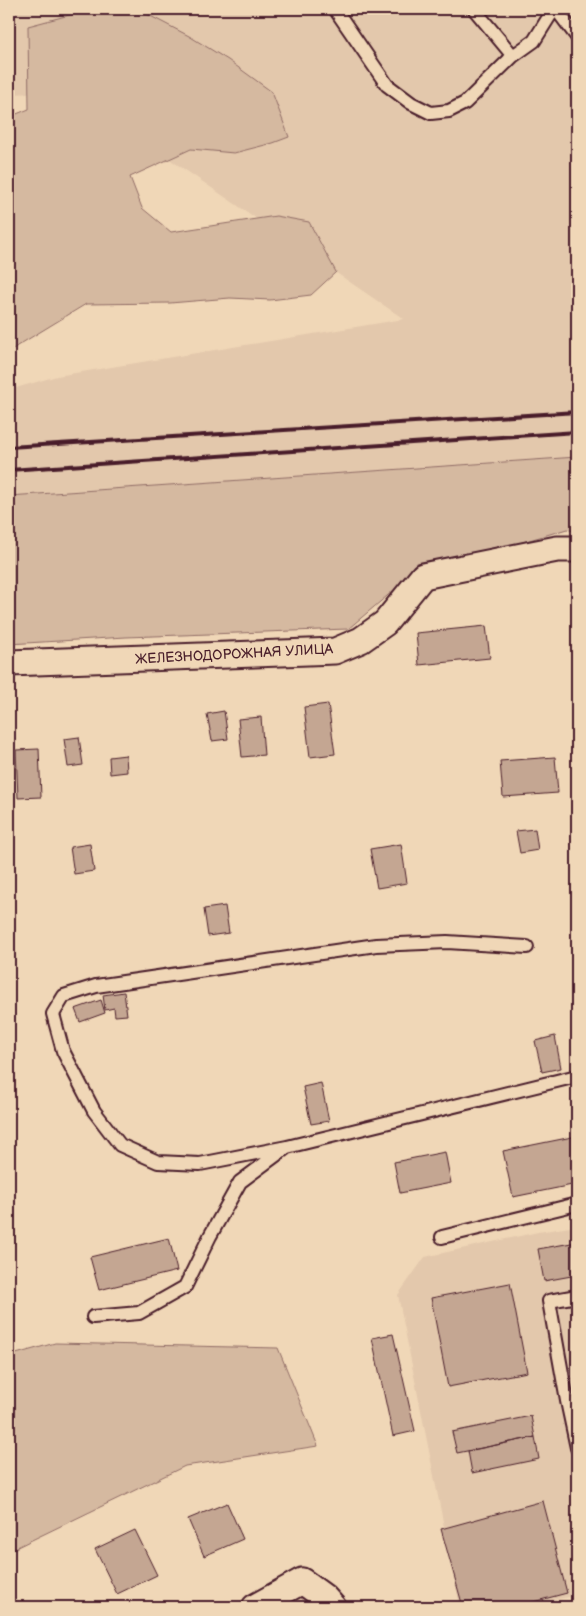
<svg xmlns="http://www.w3.org/2000/svg" width="586" height="1616" font-family="'Balsamiq Sans',sans-serif">
<style>
.built{fill:#e3c8ac}
.green{fill:#d5b9a0;stroke:#906c66}
.building{fill:#c4a692;stroke:#4a1f2b}
.lines{fill:none;stroke-linecap:round;stroke-linejoin:round}
.lane-casing{stroke:#4a1f2b;stroke-width:16}
.street-casing{stroke:#4a1f2b;stroke-width:29}
.lane{stroke:#f0d7b7;stroke-width:12}
.street{stroke:#f0d7b7;stroke-width:25}
.rail{stroke:#4a1f2b;stroke-width:4}
.labels{text-anchor:middle;dominant-baseline:central;stroke-width:4.5;stroke-linejoin:round;paint-order:stroke}
.street-label{font-size:14px;fill:#4a1f2b;stroke:#f0d7b7}
</style>
<rect width="100%" height="100%" fill="#f0d7b7"/>
<filter id="ink" filterUnits="userSpaceOnUse"><feTurbulence type="fractalNoise" baseFrequency=".02" numOctaves="2"/><feDisplacementMap in="SourceGraphic" scale="10" xChannelSelector="R" yChannelSelector="G"/><feConvolveMatrix kernelMatrix="1 2 1 2 8 2 1 2 1" color-interpolation-filters="sRGB"/></filter>
<g filter="url(#ink)">
<path class="built" d="M 9,9 L 577,9 L 577,457 L 9,496 L 9,390 L 57,376 L 404,319 L 71,92 L 9,94 Z
M 577,1226 L 577,1595 L 524,1607 L 460,1607 L 398,1295 L 425,1257 L 538,1232 Z"/>
<path class="green" d="M 92,9 L 137,9 L 189,36 L 228,60 L 272,92 L 289,137 L 273,143 L 234,153 L 191,149 L 130,177 L 142,208 L 171,232 L 276,216 L 309,222 L 336,272 L 311,295 L 270,300 L 230,298 L 170,303 L 86,304 L 17,346 L 9,353 L 9,117 L 29,109 L 28,26 Z
M 577,457 L 577,532 L 567,529 L 413,574 L 348,629 L 126,637 L 9,644 L 9,496 Z
M 55,1343 L 278,1348 L 318,1446 L 185,1466 L 9,1551 L 9,1356 Z"/>
<path class="building" d="M 486,626 L 490,658 L 419,665 L 416,633 Z
M 328,704 L 335,754 L 310,757 L 304,707 Z
M 224,711 L 228,739 L 212,741 L 207,714 Z
M 261,717 L 264,755 L 242,757 L 238,719 Z
M 79,737 L 83,765 L 68,767 L 64,739 Z
M 577,739 L 577,757 L 574,740 Z
M 39,749 L 41,797 L 18,798 L 16,750 Z
M 126,755 L 127,772 L 110,774 L 109,757 Z
M 555,757 L 558,793 L 503,797 L 500,761 Z
M 535,829 L 538,850 L 520,853 L 516,831 Z
M 90,844 L 94,871 L 74,874 L 70,847 Z
M 401,844 L 407,883 L 377,888 L 370,849 Z
M 225,906 L 229,933 L 208,936 L 204,909 Z
M 124,992 L 127,1015 L 115,1016 L 114,1008 L 105,1010 L 103,995 Z
M 101,1000 L 105,1013 L 80,1022 L 75,1009 Z
M 555,1036 L 561,1068 L 542,1072 L 535,1041 Z
M 321,1083 L 329,1121 L 311,1124 L 303,1087 Z
M 577,1136 L 577,1184 L 513,1197 L 503,1151 Z
M 445,1152 L 451,1183 L 400,1193 L 394,1162 Z
M 169,1238 L 177,1271 L 99,1290 L 90,1257 Z
M 577,1242 L 577,1275 L 544,1281 L 538,1249 Z
M 510,1283 L 527,1372 L 448,1387 L 431,1298 Z
M 393,1334 L 415,1431 L 393,1436 L 372,1338 Z
M 531,1416 L 535,1437 L 457,1453 L 452,1432 Z
M 535,1437 L 539,1459 L 472,1473 L 468,1451 Z
M 543,1501 L 567,1593 L 514,1607 L 463,1607 L 441,1529 Z
M 227,1503 L 243,1539 L 204,1556 L 188,1519 Z
M 135,1530 L 157,1575 L 117,1594 L 95,1549 Z"/>
<g class="lines">
<g class="lane-casing">
<path id="lane" d="M 335,9 L 387,85 L 411,103 L 431,113 L 449,111 L 465,103 L 513,56 L 534,41 L 554,9
M 474,9 L 513,56
M 556,9 L 577,37
M 287,1147 L 200,1164 L 158,1162 L 120,1145 L 94,1111 L 63,1051 L 53,1014 L 64,996 L 96,986 L 376,945 L 447,942 L 527,947
M 442,1237 L 577,1204
M 577,1296 L 549,1301 L 567,1401 L 577,1448
M 93,1317 L 139,1313 L 185,1287 L 210,1236 L 240,1182 L 287,1147 L 577,1076"/>
</g>
<g class="street-casing">
<path id="street" d="M 9,663 L 335,651 L 361,640 L 385,623 L 423,576 L 557,549 L 577,549
M 255,1607 L 302,1581 L 324,1597 L 333,1607"/>
</g>
<use href="#lane" class="lane"/>
<use href="#street" class="street"/>
<path class="rail" d="M 9,447 L 577,412
M 9,470 L 577,432"/>
</g>
</g>
<g class="labels">
<g class="street-label">
<text transform="translate(234 654) rotate(-3)">ЖЕЛЕЗНОДОРОЖНАЯ УЛИЦА</text>
</g>
</g>
<rect width="586" height="1616" fill="none" stroke="#f0d7b7" stroke-width="30"/>
<rect x="15" y="15" width="556" height="1586" fill="none" stroke="#4a1f2b" stroke-width="2" filter="url(#ink)"/>
</svg>
